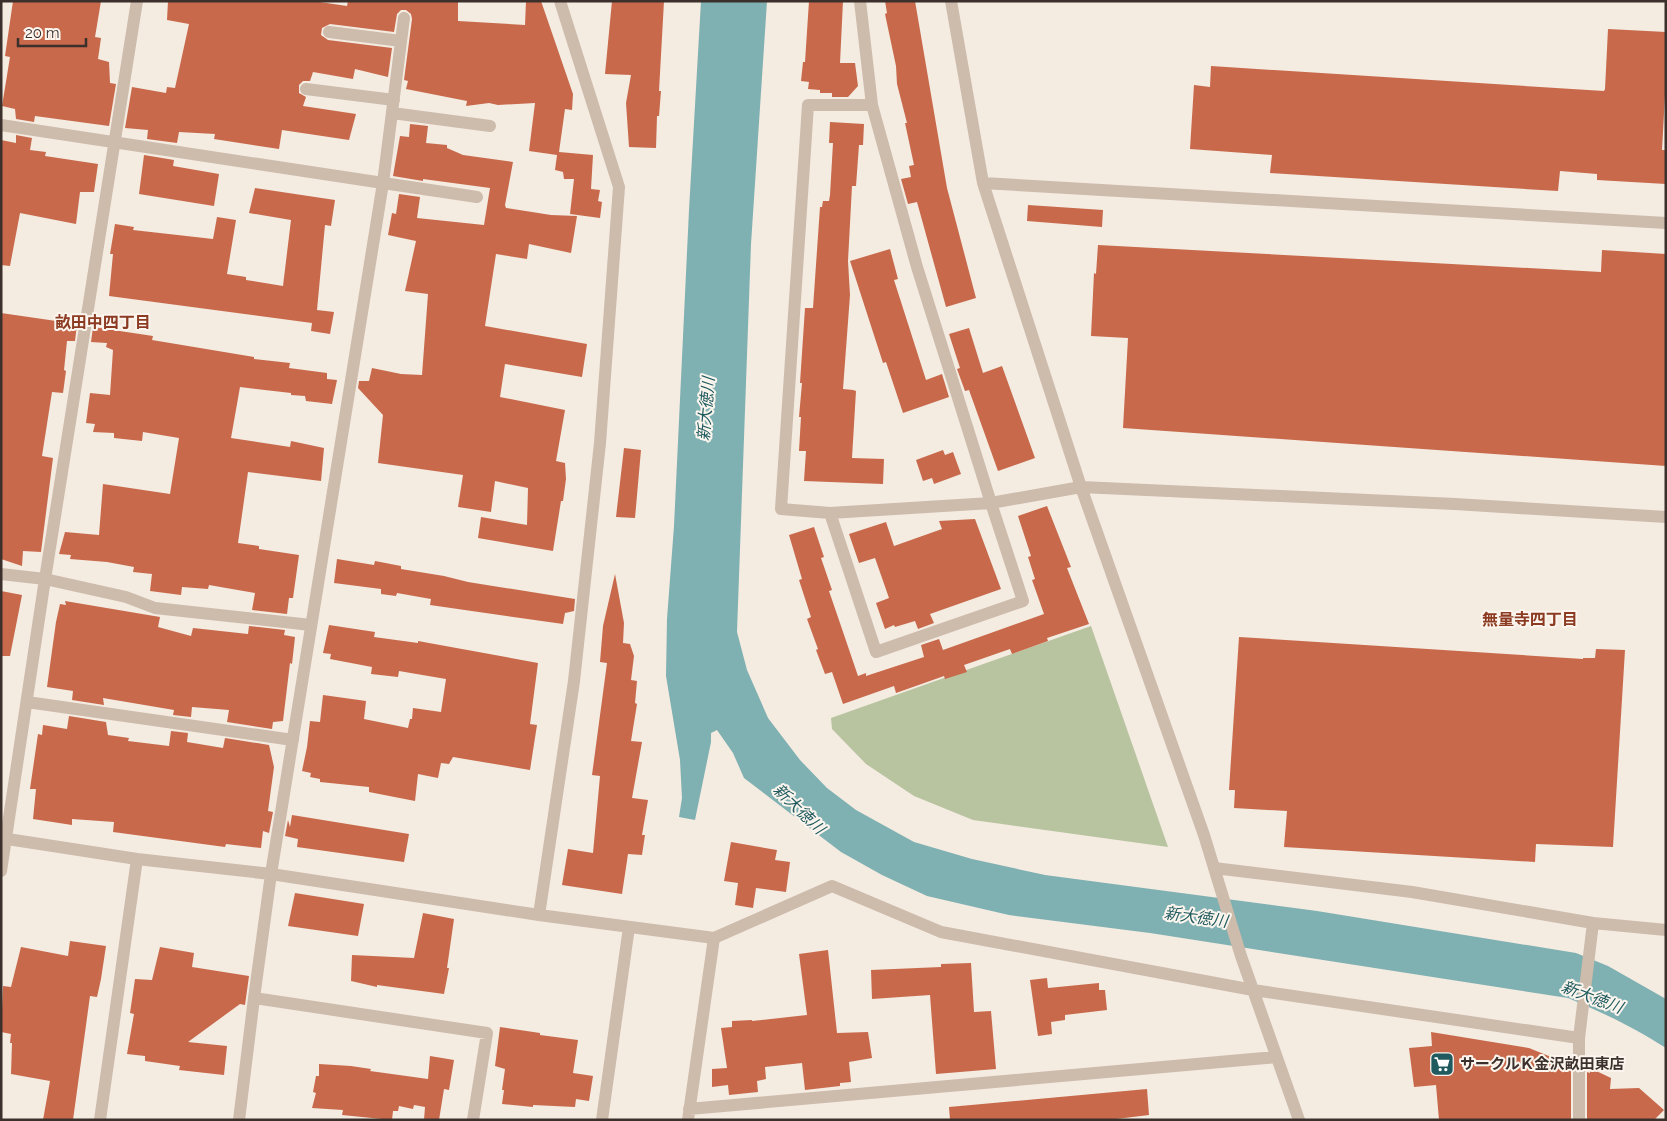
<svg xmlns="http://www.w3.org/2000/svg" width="1667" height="1121" font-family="Raleway,'Noto Sans JP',sans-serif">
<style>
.green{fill:#b8c4a0}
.water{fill:#7fb0b2}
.building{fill:#c8694b}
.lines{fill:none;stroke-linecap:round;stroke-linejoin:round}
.minor{stroke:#cdbbac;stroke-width:12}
.labels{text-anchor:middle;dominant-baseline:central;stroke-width:4;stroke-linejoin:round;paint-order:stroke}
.poi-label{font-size:15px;font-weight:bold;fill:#3b302b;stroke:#fbf5ee;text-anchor:start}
.neighbourhood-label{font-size:16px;font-weight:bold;fill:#8c3b22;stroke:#fbf5ee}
.water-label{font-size:16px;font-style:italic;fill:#1f5a5e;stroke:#fbf5ee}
</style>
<rect width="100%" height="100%" fill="#f4ebe1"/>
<path class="green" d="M 1091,626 L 1168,847 L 973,820 L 914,796 L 866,764 L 832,729 L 831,718 Z"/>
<path class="water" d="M 701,1 L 767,1 L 751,244 L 737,632 L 747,670 L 768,718 L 800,760 L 827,788 L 856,810 L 914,842 L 972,859 L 1045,875 L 1317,911 L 1576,953 L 1608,966 L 1666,999 L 1666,1048 C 1633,1027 1604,1013 1568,998 L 1150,933 L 1009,915 L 927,896 L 882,875 L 841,852 L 744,778 L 733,753 L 717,730 L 711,733 L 711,742 L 695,820 L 679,817 L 682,798 L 680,760 L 666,676 L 667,619 L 674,526 L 689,210 Z"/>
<path class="building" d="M 13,1 L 101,1 L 95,37 L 101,38 L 98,59 L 109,62 L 110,83 L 116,84 L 109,126 L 35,116 L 34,122 L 16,119 L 15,109 L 2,106 L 10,57 L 5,56 Z
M 168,1 L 313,1 L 347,6 L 348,1 L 458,1 L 458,21 L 525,25 L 526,1 L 541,1 L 573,94 L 572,110 L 565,109 L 559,152 L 593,155 L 591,189 L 600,190 L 598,201 L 602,202 L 600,218 L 570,214 L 574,179 L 564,179 L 563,172 L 555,170 L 557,155 L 529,151 L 535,103 L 498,105 L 489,103 L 466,106 L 467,101 L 406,89 L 408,81 L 404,80 L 412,19 L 411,14 L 406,10 L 401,10 L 397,14 L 394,32 L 330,24 L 322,28 L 321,35 L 328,40 L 392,48 L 388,77 L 355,69 L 353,79 L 313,72 L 310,81 L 303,81 L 299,85 L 299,93 L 306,97 L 303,106 L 356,114 L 349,140 L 282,130 L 279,149 L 214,139 L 215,134 L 179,132 L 177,143 L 147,139 L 148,130 L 125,128 L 132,87 L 166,93 L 167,87 L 175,88 L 189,24 L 167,20 Z
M 612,1 L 664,1 L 659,91 L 661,91 L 659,116 L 657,116 L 656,148 L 629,147 L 626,103 L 631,75 L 605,74 Z
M 809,1 L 843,1 L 840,63 L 855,63 L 858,86 L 848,97 L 832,97 L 832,93 L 820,93 L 820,90 L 808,89 L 809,82 L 801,81 L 803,62 L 805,62 Z
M 885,1 L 915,1 L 947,188 L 976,298 L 946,307 L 917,202 L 908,204 L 901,179 L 911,177 L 909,166 L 914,165 L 905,123 L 907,123 L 897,84 L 896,66 L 885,14 L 887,13 Z
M 1608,29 L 1666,32 L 1666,77 L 1662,150 L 1666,150 L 1666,184 L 1597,180 L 1597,174 L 1560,171 L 1558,191 L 1270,173 L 1272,155 L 1190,149 L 1194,85 L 1210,87 L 1211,66 L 1604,91 L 1605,89 Z
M 830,122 L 864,124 L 863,145 L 859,145 L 856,186 L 852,186 L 848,261 L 850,295 L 843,389 L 853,390 L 856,391 L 852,458 L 884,459 L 883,484 L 804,481 L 806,451 L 799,451 L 801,417 L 799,417 L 802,383 L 800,383 L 805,308 L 813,308 L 820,207 L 822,207 L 823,201 L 829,201 L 830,195 L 833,143 L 829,143 Z
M 410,124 L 428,126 L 426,143 L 447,145 L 447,148 L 463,155 L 513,162 L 505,205 L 506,208 L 551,215 L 577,216 L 571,253 L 529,244 L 527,259 L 496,254 L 485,326 L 587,344 L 582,377 L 505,364 L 500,397 L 565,410 L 556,461 L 565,463 L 566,479 L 563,501 L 561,501 L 553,551 L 478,538 L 481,517 L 527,525 L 528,488 L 495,481 L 491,512 L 458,507 L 463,475 L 378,463 L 383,415 L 358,388 L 359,381 L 369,381 L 372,368 L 401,374 L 422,375 L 428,294 L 405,291 L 416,241 L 388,235 L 392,213 L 396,214 L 399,194 L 420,197 L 417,218 L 484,225 L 490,188 L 423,179 L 423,181 L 393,176 L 400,136 L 409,137 Z
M 16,135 L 32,138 L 30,150 L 46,152 L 45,156 L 98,164 L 94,192 L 80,192 L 76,224 L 20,213 L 10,266 L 1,265 L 1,140 L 16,143 Z
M 144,155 L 174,160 L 173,166 L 219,174 L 214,206 L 139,194 Z
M 255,188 L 335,200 L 331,226 L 325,225 L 317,310 L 334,312 L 330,334 L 311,331 L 312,323 L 109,296 L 113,254 L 110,254 L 115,224 L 134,227 L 133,230 L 213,239 L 217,217 L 236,220 L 227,274 L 246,277 L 246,280 L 283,286 L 291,220 L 249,213 Z
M 1028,205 L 1103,210 L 1102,227 L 1027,221 Z
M 1098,245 L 1601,272 L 1602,250 L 1666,254 L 1666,466 L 1123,428 L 1128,338 L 1091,336 L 1094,273 L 1096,274 Z
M 890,249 L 898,279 L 894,280 L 926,380 L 942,374 L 949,397 L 903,413 L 886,362 L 883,363 L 850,261 Z
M 1,313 L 77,324 L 75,341 L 67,341 L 64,370 L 66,371 L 63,393 L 52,392 L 42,456 L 53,458 L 41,552 L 23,551 L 22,566 L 1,559 Z
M 93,327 L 153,336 L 152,340 L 254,357 L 254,359 L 290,363 L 289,368 L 327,373 L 327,379 L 337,380 L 332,404 L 306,401 L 305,396 L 291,395 L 291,393 L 240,387 L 231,438 L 290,447 L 291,441 L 324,448 L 321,481 L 248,472 L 238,543 L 259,546 L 259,549 L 299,555 L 293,598 L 289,598 L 287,614 L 252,610 L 255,593 L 209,585 L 208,589 L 182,587 L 181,595 L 150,591 L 152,574 L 133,572 L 134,567 L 107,562 L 70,559 L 71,555 L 59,554 L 65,532 L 99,535 L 103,484 L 170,494 L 179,438 L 143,432 L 142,441 L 114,438 L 114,433 L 93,432 L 95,424 L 86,423 L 90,393 L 110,395 L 113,350 L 106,347 L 107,343 L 91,342 Z
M 969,328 L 983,373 L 1002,366 L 1035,458 L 998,471 L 969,390 L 965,391 L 957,369 L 960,368 L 949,334 Z
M 624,448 L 641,450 L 635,518 L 616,517 Z
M 943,450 L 945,455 L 953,452 L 961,474 L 934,484 L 932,478 L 923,481 L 916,460 Z
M 1047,506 L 1071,567 L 1067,568 L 1089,624 L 1047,638 L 1048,641 L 1012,654 L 1010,649 L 964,665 L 967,672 L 945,679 L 944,676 L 896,693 L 894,686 L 843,704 L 832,672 L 825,674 L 816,650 L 818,649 L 807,619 L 811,617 L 799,580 L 802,579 L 789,535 L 814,527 L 824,557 L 821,558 L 832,590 L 829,591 L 841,626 L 858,676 L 866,673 L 866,676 L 924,657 L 921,645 L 939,639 L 943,650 L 1044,614 L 1032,580 L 1035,579 L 1028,557 L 1031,556 L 1018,516 Z
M 975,519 L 1001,589 L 930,614 L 934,623 L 918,629 L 915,621 L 895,627 L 894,625 L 885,629 L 876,603 L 889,598 L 875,558 L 859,563 L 849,534 L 886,522 L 894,546 L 942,529 L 939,521 Z
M 337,559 L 374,565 L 375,561 L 401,566 L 401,569 L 444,576 L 468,582 L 575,599 L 574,611 L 565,613 L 563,624 L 430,605 L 431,599 L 397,593 L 396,596 L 381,594 L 381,589 L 334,583 Z
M 615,574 L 624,623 L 623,643 L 630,644 L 634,656 L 631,680 L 637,681 L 635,703 L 637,704 L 631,741 L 642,742 L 632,798 L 648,800 L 642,835 L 645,835 L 642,855 L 628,854 L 622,894 L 562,885 L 568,849 L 593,853 L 600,776 L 592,775 L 607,663 L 600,662 L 603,626 Z
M 1,591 L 22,595 L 10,656 L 1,656 Z
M 65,601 L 160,617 L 158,627 L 191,636 L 193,628 L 248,634 L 249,626 L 285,630 L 284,635 L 295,637 L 292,664 L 290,663 L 283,721 L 273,722 L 272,729 L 227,722 L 229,710 L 192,707 L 191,717 L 173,715 L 174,710 L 103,698 L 104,705 L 72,700 L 73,691 L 47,687 L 56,622 L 60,604 L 66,605 Z
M 329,625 L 375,632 L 374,637 L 418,643 L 418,641 L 538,663 L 530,724 L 537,725 L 530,770 L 453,757 L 449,764 L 441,763 L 438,778 L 418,774 L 415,801 L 369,792 L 369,787 L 320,782 L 320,779 L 310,777 L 311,773 L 302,771 L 307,747 L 310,721 L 320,722 L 323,695 L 366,701 L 364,719 L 408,728 L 410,719 L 412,719 L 413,708 L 441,712 L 446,679 L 399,671 L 398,677 L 371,674 L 372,667 L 330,659 L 331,654 L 323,653 Z
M 1239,637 L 1583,659 L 1583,658 L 1595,658 L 1596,649 L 1625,650 L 1613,847 L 1536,844 L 1535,862 L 1284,847 L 1287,811 L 1234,808 L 1235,790 L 1229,790 Z
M 69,716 L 106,722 L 108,735 L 129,738 L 128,741 L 169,746 L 171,731 L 188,733 L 187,742 L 223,748 L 225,738 L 269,745 L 274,767 L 268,811 L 273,812 L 269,833 L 263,831 L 261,848 L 226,844 L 225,847 L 113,832 L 114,822 L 72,819 L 72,825 L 33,819 L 36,789 L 30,789 L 38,734 L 42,735 L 43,725 L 67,729 Z
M 292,815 L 409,834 L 404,862 L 297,847 L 298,839 L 285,836 L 288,820 L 290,827 Z
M 731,842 L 777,850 L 775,860 L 790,862 L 786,892 L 756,888 L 753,908 L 735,905 L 738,883 L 724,881 Z
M 295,893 L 364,904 L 358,936 L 288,926 Z
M 423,913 L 454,919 L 447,968 L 449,968 L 444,994 L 377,985 L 377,987 L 351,981 L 352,955 L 414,958 Z
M 70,941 L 106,946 L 101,979 L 97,997 L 90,996 L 73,1120 L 43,1120 L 50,1081 L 11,1074 L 12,1043 L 10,1043 L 11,1034 L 1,1032 L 3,986 L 11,987 L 21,947 L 68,956 Z
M 160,947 L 194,953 L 192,967 L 249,976 L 245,1005 L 240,1004 L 188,1042 L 227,1046 L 224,1075 L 179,1070 L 180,1066 L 145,1061 L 145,1056 L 127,1054 L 134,1014 L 130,1013 L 135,979 L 152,980 Z
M 828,950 L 837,1033 L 868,1032 L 872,1058 L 849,1062 L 851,1082 L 840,1083 L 840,1086 L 805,1090 L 802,1063 L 765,1067 L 766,1079 L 757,1081 L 758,1092 L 729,1095 L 728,1085 L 712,1087 L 712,1069 L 727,1068 L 721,1028 L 732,1027 L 732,1021 L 752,1020 L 752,1021 L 807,1015 L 799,954 Z
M 971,963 L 974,1012 L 991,1011 L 996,1069 L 936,1074 L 930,995 L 872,999 L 871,970 L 941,967 L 941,964 Z
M 1047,978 L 1048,988 L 1099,983 L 1099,990 L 1105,990 L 1107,1010 L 1065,1015 L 1065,1020 L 1051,1022 L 1052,1034 L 1038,1036 L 1030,980 Z
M 500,1027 L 540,1033 L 540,1035 L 578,1040 L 573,1073 L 593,1076 L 589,1101 L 576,1099 L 575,1107 L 533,1105 L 533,1107 L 502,1104 L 504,1090 L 502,1090 L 505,1069 L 495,1066 Z
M 1431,1032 L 1529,1048 L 1571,1065 L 1571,1120 L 1439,1120 L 1436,1085 L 1414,1087 L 1409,1048 L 1432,1046 Z
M 430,1056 L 454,1060 L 449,1090 L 444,1089 L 439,1120 L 424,1120 L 425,1107 L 414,1105 L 413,1109 L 399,1106 L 398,1111 L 393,1111 L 392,1120 L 342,1115 L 343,1110 L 312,1108 L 316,1093 L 313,1092 L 316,1076 L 319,1076 L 319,1064 L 351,1066 L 371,1069 L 370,1071 L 428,1079 Z
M 1590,1068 L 1611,1078 L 1610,1089 L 1639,1088 L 1664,1110 L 1654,1120 L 1587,1120 L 1587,1072 L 1590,1073 Z
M 1147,1089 L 1149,1115 L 1108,1120 L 950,1120 L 949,1107 Z"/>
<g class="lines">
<path class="minor" d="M 860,1 L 872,105 L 917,267 L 991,503 L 1081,487 L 1455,504 L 1666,517
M 951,1 L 983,183 L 1081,487 L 1204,835 L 1241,956 L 1299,1120
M 404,18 L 383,183 L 477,197
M 329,32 L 401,41
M 306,89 L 394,100
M 392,113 L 490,126
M 1,125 L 383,183 L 271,874 L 539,915 L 714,938
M 983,183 L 1666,223
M 991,503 L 1023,601 L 876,652 L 830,513 Z
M 830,513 L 781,509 L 808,105 L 872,105
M 1,574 L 45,579 L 126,597 L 155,608 L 311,625
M 27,702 L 293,740
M 1,838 L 137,859 L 271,874 L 254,998 L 239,1120
M 1214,868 L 1412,892 L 1593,923 L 1666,930
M 1,871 L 45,579 L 137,1
M 539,915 L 574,681 L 600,443 L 619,187 L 560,1
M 254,998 L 487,1033 L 473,1120
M 1579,1038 L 1593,923
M 689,1109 L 1276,1057
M 100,1120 L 137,859
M 602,1120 L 629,927
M 688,1120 L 714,938 L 832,886 L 941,932 L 1253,990 L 1579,1038 L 1579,1120"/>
</g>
<defs>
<g id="supermarket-square" transform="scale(1.25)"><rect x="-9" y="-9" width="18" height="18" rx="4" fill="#1f5a5e" stroke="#fbf5ee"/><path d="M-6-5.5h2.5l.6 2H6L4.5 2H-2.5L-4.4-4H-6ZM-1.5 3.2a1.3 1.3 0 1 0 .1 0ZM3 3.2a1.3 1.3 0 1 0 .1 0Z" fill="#fff"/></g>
</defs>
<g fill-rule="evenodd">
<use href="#supermarket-square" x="1442" y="1064"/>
</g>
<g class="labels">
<g class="poi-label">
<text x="1460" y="1064">サークルＫ金沢畝田東店</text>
</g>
<g class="neighbourhood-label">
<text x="103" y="322">畝田中四丁目</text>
<text x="1530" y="619">無量寺四丁目</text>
</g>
<g class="water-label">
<text transform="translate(706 409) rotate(-85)">新大徳川</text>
<text transform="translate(799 809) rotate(44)">新大徳川</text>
<text transform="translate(1196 917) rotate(8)">新大徳川</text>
<text transform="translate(1592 997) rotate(21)">新大徳川</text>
</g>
</g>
<rect width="1667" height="1121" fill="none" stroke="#3b302b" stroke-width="5"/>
<path d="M18 38v8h68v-8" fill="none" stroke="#3b302b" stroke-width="2.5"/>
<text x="25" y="38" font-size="15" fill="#3b302b" stroke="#fbf5ee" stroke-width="4" paint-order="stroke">20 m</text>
</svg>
